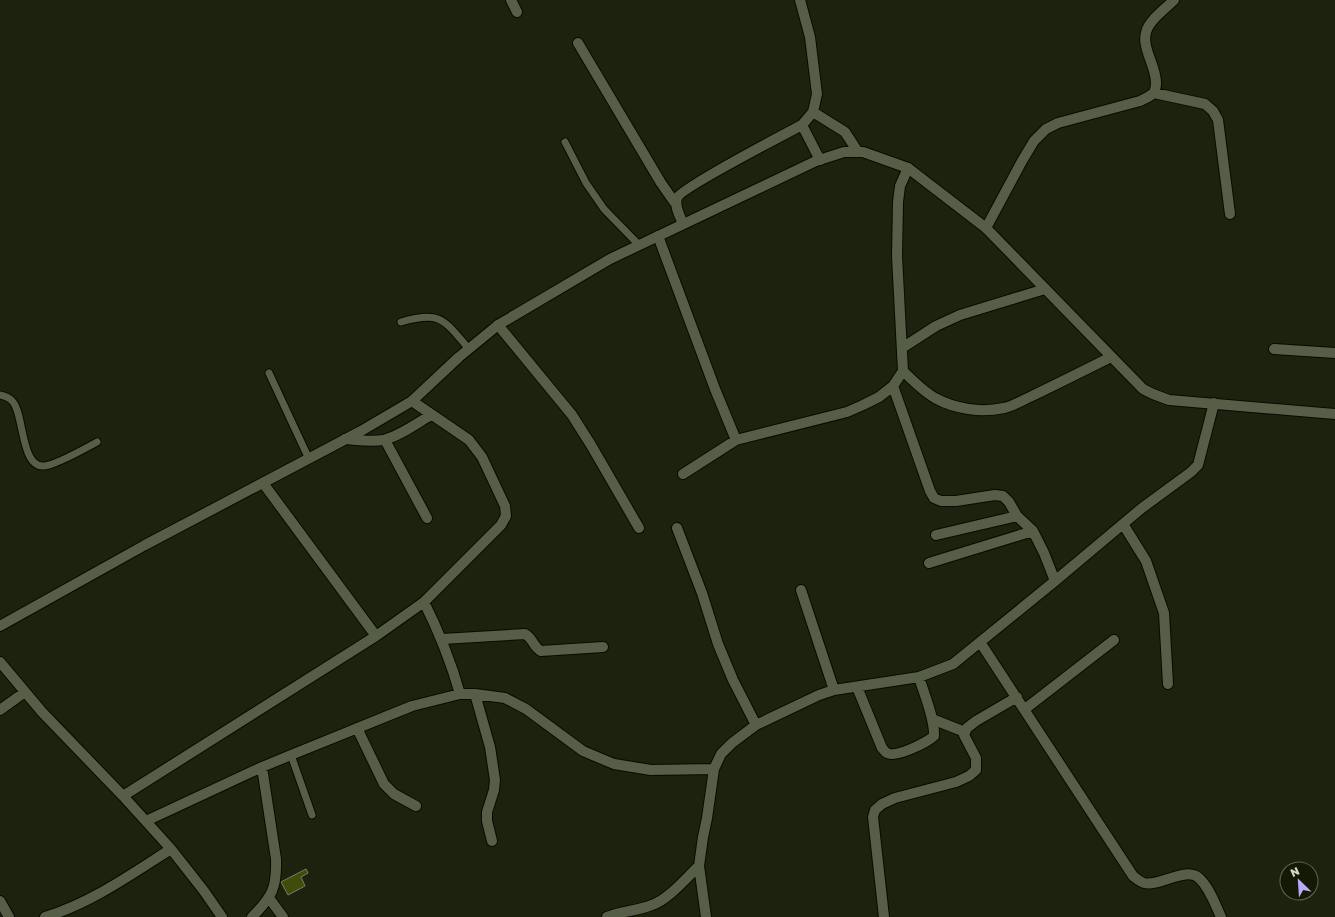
<svg xmlns="http://www.w3.org/2000/svg" width="1335" height="917" font-family="'Golos Text',sans-serif">
<style>
.building{fill:#3f4d0b;stroke:#787f67}
.lines{fill:none;stroke-linecap:round;stroke-linejoin:round}
.service-casing{stroke:#070b00;stroke-width:9}
.minor-casing{stroke:#070b00;stroke-width:12}
.tertiary-casing{stroke:#070b00;stroke-width:12}
.service{stroke:#565e47;stroke-width:7}
.minor{stroke:#565e47;stroke-width:10}
.tertiary{stroke:#565e47;stroke-width:10}
</style>
<rect width="100%" height="100%" fill="#1d220e"/>
<path class="building" d="M 306,869 L 308,873 L 301,877 L 305,886 L 288,895 L 281,882 Z"/>
<g class="lines">
<g class="service-casing">
<path id="service" d="M 565,142 L 586,183 L 604,209 L 639,245
M 401,322 C 441,310 444,320 469,349
M 269,373 L 309,459
M 0,395 C 5,396 9,397 13,402 C 24,415 21,468 44,466 C 56,465 86,448 97,442
M 291,755 L 312,815"/>
</g>
<g class="minor-casing">
<path id="minor" d="M 511,0 L 517,12
M 578,43 L 661,183 L 675,203
M 1154,93 L 1205,104 L 1213,111 L 1218,120 L 1230,214
M 813,112 L 845,132 L 858,152
M 802,125 L 820,160
M 683,224 C 680,216 674,206 677,198 C 681,188 785,134 802,125 L 813,112 L 817,94 L 810,37 L 800,0
M 986,228 L 1022,161 L 1034,141 L 1046,129 L 1058,123 L 1140,101 L 1148,97 L 1154,93 C 1155,90 1156,87 1156,84 C 1157,64 1136,43 1150,24 C 1156,15 1166,8 1174,0
M 658,236 L 715,389 L 736,440
M 498,325 L 572,415 L 591,445 L 639,528
M 902,348 L 936,326 L 960,315 L 1045,289
M 1274,349 L 1335,353
M 903,371 C 913,381 923,391 935,398 C 955,409 981,413 1004,408 C 1013,406 1023,400 1032,396 C 1059,383 1085,370 1111,357
M 893,386 L 930,491 L 934,498 L 941,501 L 956,501 L 995,495 L 1003,496 L 1009,502 L 1017,516 L 1033,531 L 1044,553 L 1055,581
M 345,439 C 358,440 371,442 383,440 C 400,436 417,423 431,415
M 385,440 L 427,518
M 683,474 L 736,440 L 847,412 L 863,405 L 879,397 L 893,386 L 903,371 L 897,256 L 898,202 L 900,186 L 908,168
M 263,483 L 376,636
M 1123,524 L 1146,561 L 1164,613 L 1168,684
M 677,528 L 702,593 L 718,644 L 733,680 L 756,725
M 936,535 L 1017,516
M 929,563 L 1033,531
M 801,590 L 834,690
M 424,602 C 439,632 451,662 460,694
M 442,639 L 525,634 C 533,638 533,647 541,651 L 603,647
M 980,642 L 1133,876 C 1136,878 1140,882 1144,883 C 1160,887 1187,865 1200,879 C 1210,889 1215,904 1221,917
M 0,662 L 42,712 L 123,796 L 171,849 L 204,891 L 222,917
M 857,687 L 882,748 C 884,750 885,752 887,753 C 896,758 926,743 934,736 C 935,719 924,694 919,677
M 475,694 L 490,747 L 495,780 L 494,790 L 487,812 L 487,821 L 492,841
M 1025,709 L 1114,640
M 0,710 L 25,692
M 932,719 L 965,732
M 357,728 L 384,784 L 394,794 L 416,806
M 123,796 L 376,636 L 424,602 L 501,525 L 506,516 L 505,506 L 482,457 L 469,440 L 412,401
M 146,821 L 262,767 L 291,755 L 412,706 L 460,694 L 475,694 L 505,698 L 526,709 L 583,751 L 614,764 L 651,770 L 714,769
M 269,898 L 283,917
M 0,901 L 9,917
M 45,917 C 91,903 130,875 171,849
M 252,917 C 272,897 277,888 276,859 L 262,767
M 607,917 C 622,911 637,911 652,905 C 669,899 686,878 699,866
M 706,917 L 699,866 L 703,837 L 707,818 L 714,769 L 721,754 L 732,743 L 756,725 L 819,695 L 834,690 L 919,677 L 953,664 L 1055,581 L 1142,508 L 1191,472 L 1198,465 L 1214,403
M 884,917 L 873,817 L 875,810 L 882,804 L 895,798 L 956,782 L 969,776 L 976,770 L 976,758 L 964,735 L 967,728 L 976,721 L 1017,697"/>
</g>
<g class="tertiary-casing">
<path id="tertiary" d="M 0,626 L 145,545 L 361,431 L 412,401 L 459,357 L 498,325 L 610,259 L 816,161 L 844,152 L 863,152 L 908,168 L 986,228 L 1143,389 L 1153,394 L 1169,400 L 1335,414"/>
</g>
<use href="#service" class="service"/>
<use href="#minor" class="minor"/>
<use href="#tertiary" class="tertiary"/>
</g>
<g transform="translate(1299 881) rotate(335)"><circle r="19" fill="#141905" stroke="#606554"/>
<path d="M0-3L7 15L0 10L-7 15Z" fill="#b9abf7"/>
<text y="-6" font-size="11" font-weight="bold" text-anchor="middle" fill="#d3d8cb">N</text>
</g>
</svg>
